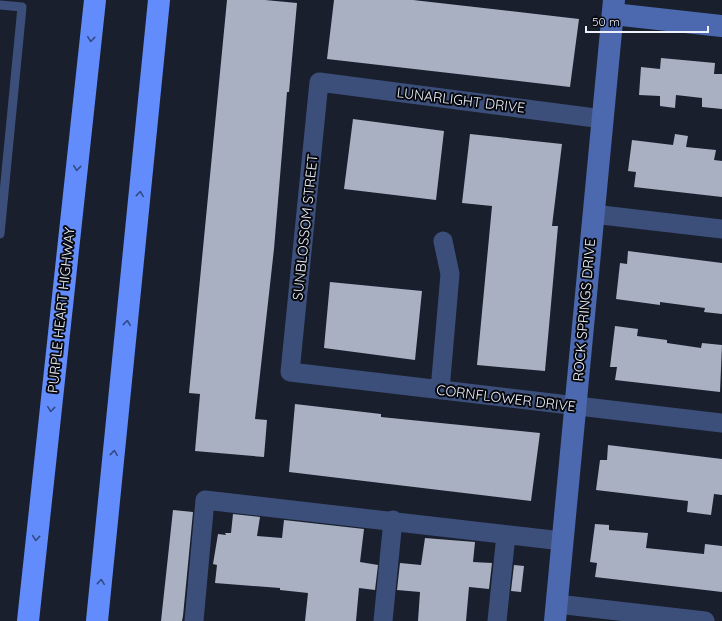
<svg xmlns="http://www.w3.org/2000/svg" width="722" height="621" font-family="Quicksand,sans-serif">
<style>
.building{fill:#a8b0c2}
.lines{fill:none;stroke-linecap:round;stroke-linejoin:round}
.lane{stroke:#3c4f7b;stroke-width:9}
.street{stroke:#3c4f7b;stroke-width:19}
.secondary{stroke:#4c68af;stroke-width:22}
.highway{stroke:#628cfc;stroke-width:22}
.oneway{stroke:#344a86}
.labels{text-anchor:middle;dominant-baseline:central;stroke-width:4;stroke-linejoin:round;paint-order:stroke}
.street-label{font-size:14px;fill:#ecf1fa;stroke:#07090f}
</style>
<rect width="100%" height="100%" fill="#191f2d"/>
<path class="building" d="M 227,0 L 265,0 L 297,3 L 289,92 L 287,92 L 274,249 L 255,419 L 267,420 L 264,457 L 195,451 L 200,394 L 189,393 Z
M 334,0 L 413,0 L 579,19 L 570,87 L 327,59 Z
M 661,58 L 715,63 L 714,74 L 722,74 L 722,109 L 702,107 L 702,98 L 676,95 L 675,108 L 660,106 L 660,96 L 639,95 L 641,67 L 660,69 Z
M 353,119 L 444,131 L 436,200 L 344,189 Z
M 470,134 L 562,144 L 552,226 L 558,226 L 545,371 L 477,365 L 492,206 L 462,203 Z
M 675,134 L 688,136 L 686,147 L 716,150 L 714,160 L 722,161 L 722,197 L 634,187 L 636,172 L 628,171 L 632,140 L 673,145 Z
M 628,251 L 722,263 L 722,314 L 704,312 L 705,308 L 660,302 L 660,305 L 616,299 L 620,263 L 627,264 Z
M 330,282 L 422,291 L 415,360 L 324,348 Z
M 615,326 L 638,329 L 637,336 L 667,340 L 667,343 L 701,348 L 702,343 L 722,345 L 720,392 L 615,380 L 617,367 L 610,367 Z
M 295,404 L 381,414 L 381,417 L 540,433 L 531,501 L 289,472 Z
M 608,445 L 722,459 L 722,495 L 714,494 L 711,515 L 687,512 L 688,501 L 596,490 L 600,460 L 607,460 Z
M 173,510 L 193,512 L 183,616 L 182,621 L 161,621 Z
M 233,514 L 260,517 L 257,536 L 282,538 L 284,520 L 364,529 L 360,562 L 378,565 L 375,590 L 359,588 L 356,621 L 305,621 L 308,593 L 280,590 L 280,588 L 215,583 L 217,565 L 213,564 L 218,534 L 226,535 L 225,533 L 231,533 Z
M 595,524 L 609,525 L 609,530 L 648,533 L 646,548 L 704,554 L 705,544 L 722,546 L 722,592 L 595,577 L 597,563 L 590,562 Z
M 425,538 L 475,542 L 473,562 L 492,563 L 489,589 L 469,587 L 466,621 L 418,621 L 420,592 L 397,590 L 400,563 L 421,565 Z
M 514,565 L 524,566 L 521,592 L 511,591 Z"/>
<g class="lines">
<path class="lane" d="M 0,5 L 22,7 L 0,234"/>
<path class="street" d="M 603,119 L 319,82 L 290,372 L 722,423
M 593,214 L 722,229
M 440,390 L 450,274 L 443,241
M 557,604 L 705,621
M 194,621 L 205,500 L 562,541
M 383,621 L 393,520
M 497,621 L 506,535"/>
<path class="secondary" d="M 613,14 L 722,26
M 555,621 L 614,0"/>
<path class="highway" d="M 28,621 L 95,0
M 97,621 L 159,0"/>
</g>
<defs><path id="oneway-chevron" d="M-2-3.5L2.5 0L-2 3.5" fill="none" stroke-width="1.6" stroke-linecap="round" stroke-linejoin="round"/></defs>
<g class="oneway">
<use href="#oneway-chevron" transform="translate(91 39) rotate(96)"/>
<use href="#oneway-chevron" transform="translate(77 168) rotate(96)"/>
<use href="#oneway-chevron" transform="translate(140 194) rotate(-84)"/>
<use href="#oneway-chevron" transform="translate(127 323) rotate(-84)"/>
<use href="#oneway-chevron" transform="translate(51 409) rotate(96)"/>
<use href="#oneway-chevron" transform="translate(114 453) rotate(-84)"/>
<use href="#oneway-chevron" transform="translate(36 538) rotate(96)"/>
<use href="#oneway-chevron" transform="translate(101 582) rotate(-84)"/>
</g>
<g class="labels">
<g class="street-label">
<text transform="translate(461 100) rotate(7)">LUNARLIGHT DRIVE</text>
<text transform="translate(305 227) rotate(-84)">SUNBLOSSOM STREET</text>
<text transform="translate(61 310) rotate(-84)">PURPLE HEART HIGHWAY</text>
<text transform="translate(584 310) rotate(-85)">ROCK SPRINGS DRIVE</text>
<text transform="translate(506 398) rotate(7)">CORNFLOWER DRIVE</text>
</g>
</g>
<path d="M586 26v6h122v-6" fill="none" stroke="#ecf1fa" stroke-width="2"/>
<text x="592" y="26" font-size="12" fill="#ecf1fa" stroke="#07090f" stroke-width="3" paint-order="stroke">50 m</text>
</svg>
